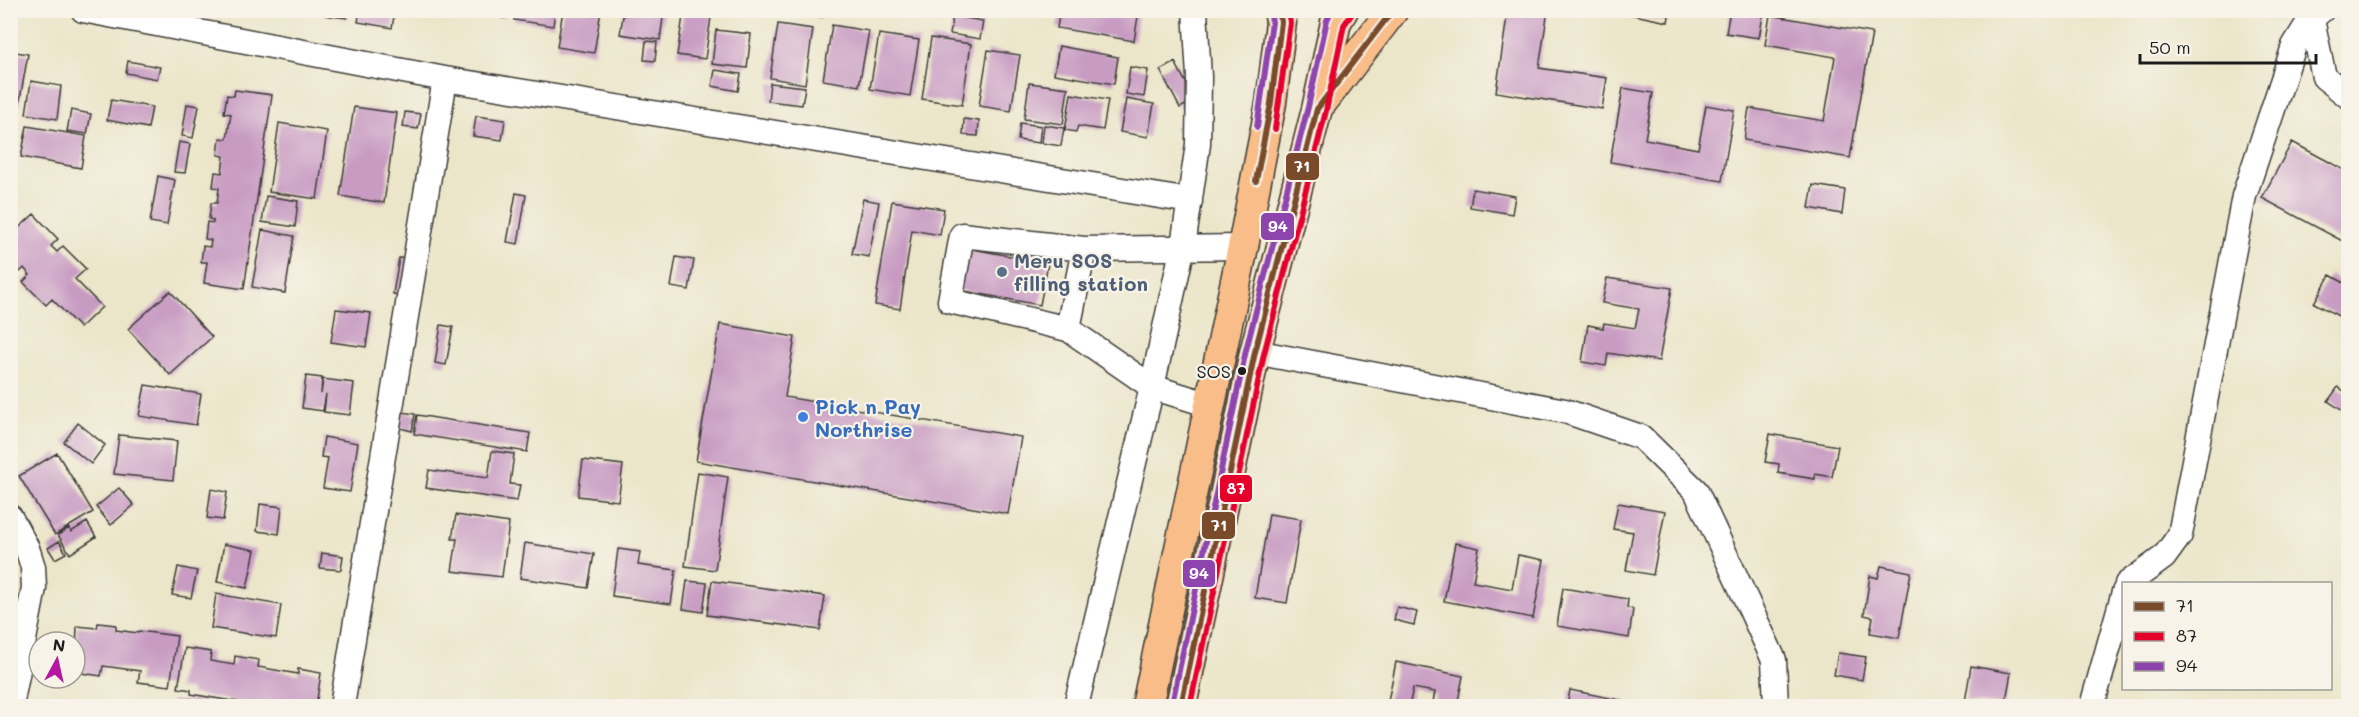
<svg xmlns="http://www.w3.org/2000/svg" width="2359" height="717" font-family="Mali,sans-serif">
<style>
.building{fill:#c89bc3}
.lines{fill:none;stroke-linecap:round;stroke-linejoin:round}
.minor-casing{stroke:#3b3a36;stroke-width:27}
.major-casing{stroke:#3b3a36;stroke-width:33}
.minor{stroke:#fff;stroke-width:24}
.major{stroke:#f8bd89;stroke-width:30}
.bus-1-casing{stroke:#f7f3e8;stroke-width:10}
.bus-2-casing{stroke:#f7f3e8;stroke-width:10}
.bus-3-casing{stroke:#f7f3e8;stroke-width:10}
.bus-1{stroke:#7a4b2a;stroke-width:6}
.bus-2{stroke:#e4002b;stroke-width:6}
.bus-3{stroke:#8e44ad;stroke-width:6}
.service-dot{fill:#5c6f8a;stroke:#f7f3e8;stroke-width:2}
.bus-dot{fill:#1c1c1c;stroke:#f7f3e8;stroke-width:2}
.shop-dot{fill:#3f7fe0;stroke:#f7f3e8;stroke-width:2}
.labels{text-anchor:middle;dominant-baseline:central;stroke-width:4.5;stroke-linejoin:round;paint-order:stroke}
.bus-label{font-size:18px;fill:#1c1c1c;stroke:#f7f3e8;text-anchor:end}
.service-label{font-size:20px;font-weight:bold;fill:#4e5e75;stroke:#f7f3e8;text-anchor:start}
.shop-label{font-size:20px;font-weight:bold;fill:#366cbe;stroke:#f7f3e8;text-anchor:start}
.line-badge{stroke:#f7f3e8;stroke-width:2}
.badge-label{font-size:16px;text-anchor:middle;font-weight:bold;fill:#fff}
</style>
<rect width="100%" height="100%" fill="#f7f3e8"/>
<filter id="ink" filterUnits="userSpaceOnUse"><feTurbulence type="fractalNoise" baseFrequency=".0167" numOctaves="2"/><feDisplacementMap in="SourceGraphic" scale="12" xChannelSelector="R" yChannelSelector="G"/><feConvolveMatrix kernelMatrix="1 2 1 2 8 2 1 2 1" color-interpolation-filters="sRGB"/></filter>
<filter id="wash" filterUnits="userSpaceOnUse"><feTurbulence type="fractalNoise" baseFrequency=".008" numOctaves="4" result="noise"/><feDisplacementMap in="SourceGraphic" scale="24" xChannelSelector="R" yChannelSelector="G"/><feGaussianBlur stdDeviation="1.35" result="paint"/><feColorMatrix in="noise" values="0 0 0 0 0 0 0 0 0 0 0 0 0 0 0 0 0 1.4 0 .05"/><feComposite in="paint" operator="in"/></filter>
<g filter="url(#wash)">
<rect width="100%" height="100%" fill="#ebe5c9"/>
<g id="blocks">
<path class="building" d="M 326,10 L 348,10 L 347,18 L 325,15 Z
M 360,10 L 395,10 L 392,28 L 358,22 Z
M 490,10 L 505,10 L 504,18 L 489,15 Z
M 516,10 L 555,10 L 553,26 L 514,20 Z
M 563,10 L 601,10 L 594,53 L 557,47 Z
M 624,10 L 664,10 L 660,40 L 620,34 Z
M 684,10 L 712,10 L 705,59 L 677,55 Z
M 789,10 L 823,10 L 822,17 Z
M 1060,10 L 1139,10 L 1134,41 L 1057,28 Z
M 1508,10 L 1548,10 L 1539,68 L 1607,78 L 1602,109 L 1496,92 Z
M 1629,10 L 1670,10 L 1668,22 L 1629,14 Z
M 1730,10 L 1764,10 L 1759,38 L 1726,33 Z
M 1770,15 L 1872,33 L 1850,158 L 1744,140 L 1749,108 L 1824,121 L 1835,57 L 1765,45 Z
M 953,16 L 983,21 L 980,39 L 950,34 Z
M 778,24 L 813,29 L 805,84 L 770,78 Z
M 832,25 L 869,31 L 859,86 L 823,80 Z
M 716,30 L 751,34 L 747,68 L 712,64 Z
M 879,34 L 919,40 L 910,96 L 870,89 Z
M 931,38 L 971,44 L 962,105 L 922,99 Z
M 646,41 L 657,42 L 655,61 L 644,60 Z
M 1059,46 L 1118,57 L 1114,84 L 1054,74 Z
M 988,50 L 1020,55 L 1011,111 L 979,106 Z
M 10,51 L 28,54 L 12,145 L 10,145 Z
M 128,61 L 160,67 L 157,79 L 126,73 Z
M 1175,62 L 1195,100 L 1180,108 L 1160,70 Z
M 1130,67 L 1148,70 L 1144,97 L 1126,94 Z
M 715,70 L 741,74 L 738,91 L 712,86 Z
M 31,81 L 61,86 L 57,119 L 26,114 Z
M 770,83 L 805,87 L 802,105 L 768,101 Z
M 1029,83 L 1068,88 L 1063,124 L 1024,119 Z
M 1623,88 L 1653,93 L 1645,139 L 1698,149 L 1706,105 L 1734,110 L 1722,181 L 1610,162 Z
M 235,90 L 272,95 L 244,289 L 204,283 L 207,262 L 201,262 L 203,246 L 210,247 L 211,240 L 205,239 L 207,222 L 213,223 L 213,220 L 209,219 L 211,203 L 217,203 L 219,188 L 213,187 L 215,172 L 222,173 L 224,156 L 218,155 L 220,138 L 227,139 L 231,114 L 224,113 L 227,95 L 234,96 Z
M 1071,94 L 1108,100 L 1103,130 L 1078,126 L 1076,132 L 1065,130 Z
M 1126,99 L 1154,104 L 1148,137 L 1120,132 Z
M 111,100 L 152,107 L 148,128 L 107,120 Z
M 187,104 L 199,106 L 193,138 L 182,136 Z
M 354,107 L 397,113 L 384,203 L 340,196 Z
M 71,110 L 91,114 L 87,134 L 67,131 Z
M 405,112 L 421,114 L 418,129 L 403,127 Z
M 476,116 L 505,120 L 502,140 L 473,136 Z
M 964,119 L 979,121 L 978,136 L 963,135 Z
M 279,123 L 327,131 L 317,199 L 269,192 Z
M 1020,123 L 1041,126 L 1039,143 L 1018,140 Z
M 1044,125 L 1064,128 L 1061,146 L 1042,143 Z
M 27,126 L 86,136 L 81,168 L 21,157 Z
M 179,142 L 190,144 L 185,173 L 174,172 Z
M 2292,142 L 2348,172 L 2348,238 L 2346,243 L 2262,198 Z
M 158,176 L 175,180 L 167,225 L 150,222 Z
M 1813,185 L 1845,190 L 1842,214 L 1809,208 Z
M 1473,189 L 1515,196 L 1512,214 L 1470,207 Z
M 516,193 L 526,195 L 518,244 L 507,242 Z
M 266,196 L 298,201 L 295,227 L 262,222 Z
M 863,199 L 879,202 L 869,257 L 852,254 Z
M 892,201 L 944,209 L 940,235 L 912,230 L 900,309 L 875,305 Z
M 34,214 L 58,239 L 51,246 L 57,252 L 63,246 L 86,269 L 75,279 L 102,307 L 80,328 L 52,299 L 46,305 L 23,282 L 30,275 L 24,268 L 20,272 L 10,262 L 10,236 Z
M 262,230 L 294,236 L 285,293 L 252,287 Z
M 967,248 L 1048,263 L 1040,305 L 959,290 Z
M 676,257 L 694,260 L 689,290 L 671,287 Z
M 399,258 L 409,259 L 404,296 L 393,294 Z
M 2330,275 L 2348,285 L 2348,321 L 2314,303 Z
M 1607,278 L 1672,288 L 1659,361 L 1608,353 L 1606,366 L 1582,362 L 1588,325 L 1603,328 L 1604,323 L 1635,328 L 1639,309 L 1602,303 Z
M 170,291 L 212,337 L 170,375 L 128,329 Z
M 336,309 L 371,313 L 366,347 L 331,342 Z
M 720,324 L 795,337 L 785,397 L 1021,437 L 1008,514 L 696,461 Z
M 441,325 L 453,327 L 446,365 L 435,363 Z
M 306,376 L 322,378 L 321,394 L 323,379 L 354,383 L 350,415 L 324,412 L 326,394 L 323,411 L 302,408 Z
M 145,385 L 201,394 L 196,425 L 139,416 Z
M 2338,387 L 2348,394 L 2348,403 L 2343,411 L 2328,401 Z
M 402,412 L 415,414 L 412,431 L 400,428 Z
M 417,415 L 530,433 L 527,452 L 414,434 Z
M 78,423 L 105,445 L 91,464 L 64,442 Z
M 1770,434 L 1838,446 L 1832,477 L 1815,474 L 1815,479 L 1778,473 L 1779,464 L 1765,462 Z
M 119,435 L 177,441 L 173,480 L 114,474 Z
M 324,437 L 358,443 L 350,492 L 323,488 L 328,458 L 321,457 Z
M 492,451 L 514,454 L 510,484 L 520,485 L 517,501 L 426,488 L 429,470 L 488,478 Z
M 57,453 L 93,512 L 55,535 L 19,476 Z
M 583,460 L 623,465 L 618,501 L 578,496 Z
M 698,472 L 728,477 L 715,570 L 685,566 Z
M 119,488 L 134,505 L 111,525 L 96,507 Z
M 211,489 L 227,492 L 223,520 L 207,518 Z
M 1618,503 L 1665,511 L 1653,575 L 1626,570 L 1633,532 L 1613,529 Z
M 260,504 L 282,507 L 279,534 L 257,531 Z
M 1269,514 L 1301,519 L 1287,603 L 1255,598 Z
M 456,515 L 509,523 L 502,577 L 452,571 L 457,539 L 452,539 Z
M 87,522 L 96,537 L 70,554 L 58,535 L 69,528 L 71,532 Z
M 59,541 L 66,553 L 55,559 L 48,548 Z
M 525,543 L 594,554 L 588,588 L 520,578 Z
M 1455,543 L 1479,548 L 1473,582 L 1512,589 L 1518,555 L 1544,560 L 1533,618 L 1444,601 Z
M 224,544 L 255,550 L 247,588 L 217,582 Z
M 618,549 L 640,552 L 638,565 L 676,570 L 671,604 L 612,596 Z
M 322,553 L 343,556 L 341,570 L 320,568 Z
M 1881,566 L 1911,572 L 1899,638 L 1870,633 L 1873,617 L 1864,615 L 1870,576 L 1878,578 Z
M 178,567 L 197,571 L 191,598 L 172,595 Z
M 687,581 L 707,583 L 703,612 L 683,609 Z
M 712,581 L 825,596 L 820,630 L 707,615 Z
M 1563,588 L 1628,599 L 1627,608 L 1633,609 L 1629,638 L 1557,626 Z
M 216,594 L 281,605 L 276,638 L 211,628 Z
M 1397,607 L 1417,612 L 1414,625 L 1394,620 Z
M 98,623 L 116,625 L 116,630 L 138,633 L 139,631 L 177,636 L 170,686 L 138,682 L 140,671 L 103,666 L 101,676 L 75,672 L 77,626 L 97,628 Z
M 185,648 L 211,652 L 210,661 L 234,665 L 235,656 L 259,660 L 258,667 L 298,674 L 298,669 L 321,673 L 316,706 L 261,706 L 191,694 L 191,690 L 178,688 Z
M 1838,653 L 1866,657 L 1862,680 L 1834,675 Z
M 1396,662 L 1463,676 L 1457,706 L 1432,706 L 1435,692 L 1413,688 L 1409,706 L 1387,706 Z
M 1971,666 L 2011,673 L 2005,706 L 1965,702 Z
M 1570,690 L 1625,701 L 1624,706 L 1567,706 Z
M 189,699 L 239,705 L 239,706 L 171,706 L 172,700 L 189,702 Z"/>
</g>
</g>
<g filter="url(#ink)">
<use href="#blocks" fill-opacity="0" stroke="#3b3a36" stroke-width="1.5"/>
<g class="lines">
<g class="minor-casing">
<path id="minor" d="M 83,10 L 445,79 L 1190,201
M 2310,10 L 2324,77 L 2348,96
M 1068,329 L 1084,249
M 1255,352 L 1565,411 L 1641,437 L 1696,491 L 1774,660 L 1776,706
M 1210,405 L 1152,387 L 1068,329 L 950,301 L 962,235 L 1084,249 L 1243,247
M 10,517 L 27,548 L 33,567 L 34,588 L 11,706
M 2127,584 L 2164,557 L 2180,535 L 2244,196 L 2294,46 L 2310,20 L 2322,10
M 342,706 L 445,79
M 1076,706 L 1152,387 L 1183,246 L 1198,144 L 1199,77 L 1195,10
M 2092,706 L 2124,592"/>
</g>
<g class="major-casing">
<path id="major" d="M 1322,102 L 1393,10
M 1147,706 L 1243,247 L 1271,103 L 1281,22 L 1279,10
M 1181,706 L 1255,352 L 1317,109 L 1336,22 L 1343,10"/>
</g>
<use href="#minor" class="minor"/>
<use href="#major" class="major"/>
<g class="bus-1-casing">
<path id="bus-1" d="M 1256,181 L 1271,103 L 1281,22 L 1279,10
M 1181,706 L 1255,352 L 1317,109 L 1393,10"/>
</g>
<g class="bus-2-casing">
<path id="bus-2" d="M 1275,129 L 1290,23 L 1288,10
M 1190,706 L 1264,354 L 1326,111 L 1344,25 L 1351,15"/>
</g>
<g class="bus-3-casing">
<path id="bus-3" d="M 1257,127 L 1272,22 L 1270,11
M 1172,704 L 1246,350 L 1308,107 L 1327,20 L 1332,10"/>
</g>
<use href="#bus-1" class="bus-1"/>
<use href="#bus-2" class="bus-2"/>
<use href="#bus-3" class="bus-3"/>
</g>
</g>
<circle class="service-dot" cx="1002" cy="272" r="6"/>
<circle class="bus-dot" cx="1242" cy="371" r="5"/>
<circle class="shop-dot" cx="803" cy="417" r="6"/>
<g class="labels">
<g class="bus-label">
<text x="1231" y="371">SOS</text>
</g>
<g class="service-label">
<text x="1014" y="260">Meru SOS<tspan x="1014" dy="23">filling station</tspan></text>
</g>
<g class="shop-label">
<text x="815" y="406">Pick n Pay<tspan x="815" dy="23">Northrise</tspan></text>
</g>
</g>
<g class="line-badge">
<rect x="1285" y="152" width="35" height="29" rx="6" fill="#7a4b2a"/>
<rect x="1260" y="212" width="35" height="29" rx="6" fill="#8e44ad"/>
<rect x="1219" y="474" width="34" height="29" rx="6" fill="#e4002b"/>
<rect x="1201" y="511" width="35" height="29" rx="6" fill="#7a4b2a"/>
<rect x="1182" y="559" width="34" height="29" rx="6" fill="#8e44ad"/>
</g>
<g class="badge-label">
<text x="1302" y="172">71</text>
<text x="1278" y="232">94</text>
<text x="1236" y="494">87</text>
<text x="1219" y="531">71</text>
<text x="1199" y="579">94</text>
</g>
<rect width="2359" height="717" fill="none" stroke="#f7f3e8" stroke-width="36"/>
<rect x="2122" y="582" width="210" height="108" fill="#f7f3e8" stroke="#9f9d96" stroke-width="1.5"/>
<rect x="2134" y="602" width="30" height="9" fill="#7a4b2a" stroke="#9f9d96" stroke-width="1.5"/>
<text x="2176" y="612" font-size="18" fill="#1c1c1c">71</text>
<rect x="2134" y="632" width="30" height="9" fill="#e4002b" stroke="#9f9d96" stroke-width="1.5"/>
<text x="2176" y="642" font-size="18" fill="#1c1c1c">87</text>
<rect x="2134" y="662" width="30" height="9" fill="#8e44ad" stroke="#9f9d96" stroke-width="1.5"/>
<text x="2176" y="672" font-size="18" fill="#1c1c1c">94</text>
<g transform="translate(57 660) rotate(8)"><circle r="28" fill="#f7f3e8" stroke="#9f9d96" stroke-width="1.5"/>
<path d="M0-4.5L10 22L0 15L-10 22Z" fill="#b5179e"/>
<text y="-9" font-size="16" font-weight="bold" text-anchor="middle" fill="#1c1c1c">N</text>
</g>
<path d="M2140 54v9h176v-9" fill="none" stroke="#1c1c1c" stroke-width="3"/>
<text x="2149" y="54" font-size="18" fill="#1c1c1c" stroke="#f7f3e8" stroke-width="4.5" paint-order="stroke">50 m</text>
</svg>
